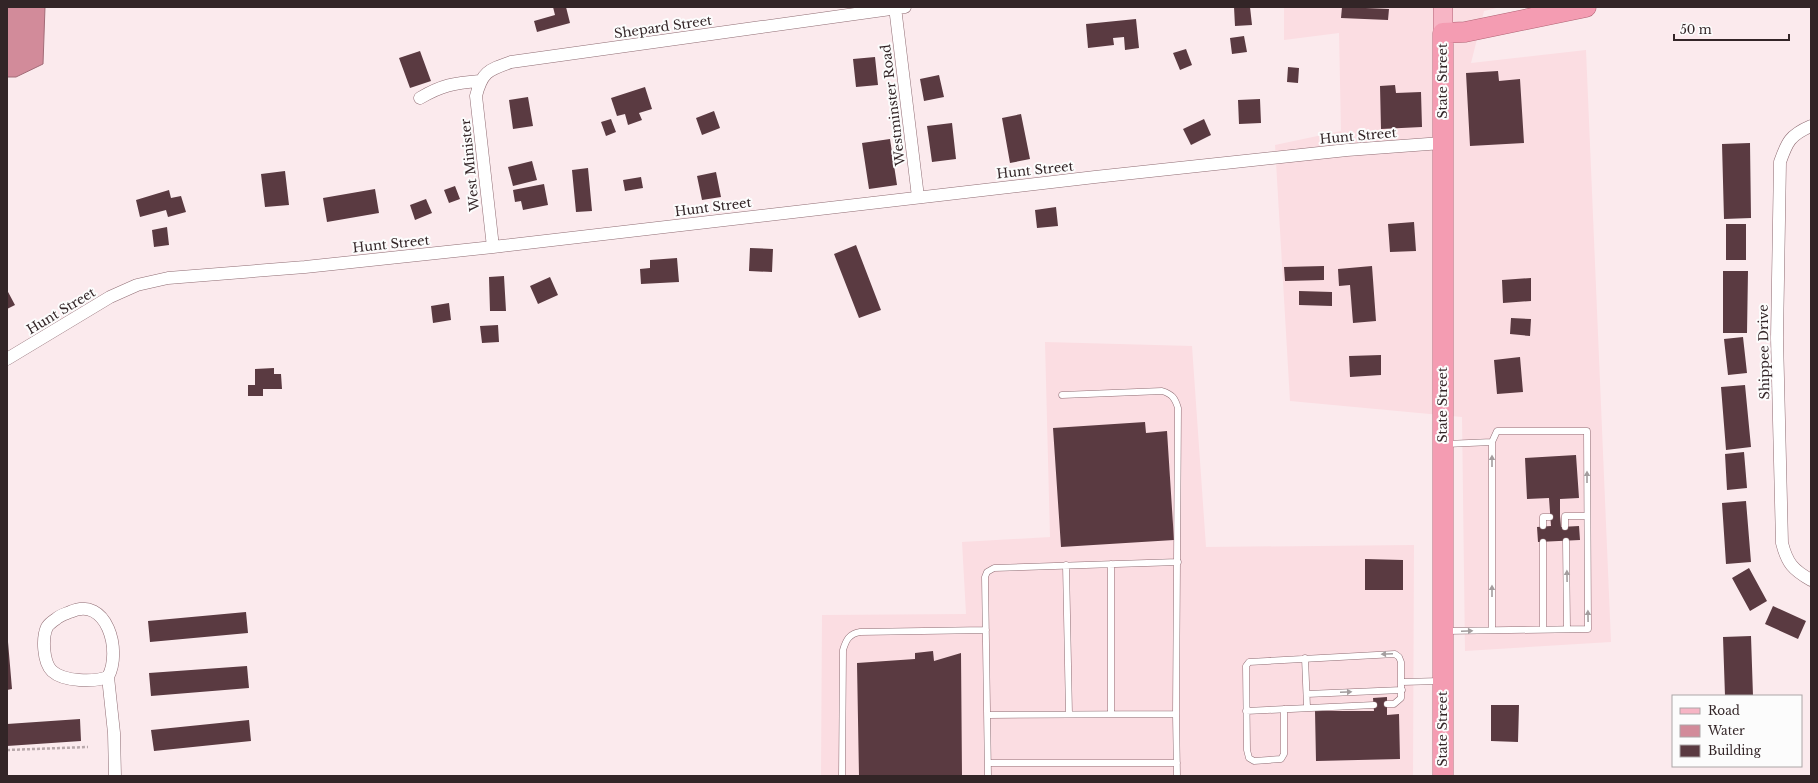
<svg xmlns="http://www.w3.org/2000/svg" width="1818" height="783" font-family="'Libre Baskerville',serif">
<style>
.built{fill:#fbdde2}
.water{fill:#d28b9a;stroke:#a26c78}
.building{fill:#5a3a41}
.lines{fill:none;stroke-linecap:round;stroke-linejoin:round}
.service-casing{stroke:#8f6c73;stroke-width:7}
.minor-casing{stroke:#8f6c73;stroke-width:13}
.primary-casing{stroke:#af6374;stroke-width:20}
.trunk-casing{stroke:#af6374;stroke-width:21}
.path{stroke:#b8a8ab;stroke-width:2.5;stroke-dasharray:3 2;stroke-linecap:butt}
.service{stroke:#fff;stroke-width:6}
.minor{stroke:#fff;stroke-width:12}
.primary{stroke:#f7b5c5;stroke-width:19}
.trunk{stroke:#f49cb2;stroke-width:20}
.oneway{fill:#a39d9e}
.labels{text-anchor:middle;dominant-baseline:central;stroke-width:4;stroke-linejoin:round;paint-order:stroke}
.street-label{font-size:13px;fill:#332527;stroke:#fcfcfc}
</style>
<rect width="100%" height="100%" fill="#fbeaed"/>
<path class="built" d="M 1284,7 L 1501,7 L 1484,11 L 1471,63 L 1586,50 L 1611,642 L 1465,651 L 1462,417 L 1290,401 L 1275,145 L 1341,131 L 1339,33 L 1284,40 Z
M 1045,342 L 1192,346 L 1206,547 L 1414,545 L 1413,776 L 821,776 L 822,615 L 966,614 L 962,542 L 1050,537 Z"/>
<path class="water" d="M 7,7 L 45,7 L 43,64 L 16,77 L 7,77 Z"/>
<path class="building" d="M 553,7 L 566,7 L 570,23 L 537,32 L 534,21 L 555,15 Z
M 1234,7 L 1250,7 L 1252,25 L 1235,26 Z
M 1342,7 L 1389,9 L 1388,20 L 1341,18 Z
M 1136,19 L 1139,48 L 1125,50 L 1124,37 L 1113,38 L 1114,45 L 1088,48 L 1086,24 Z
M 1244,36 L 1247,52 L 1232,54 L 1230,38 Z
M 1186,49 L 1192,65 L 1180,70 L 1173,53 Z
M 420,51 L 431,81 L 410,88 L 399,58 Z
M 875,57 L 878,85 L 856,87 L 853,59 Z
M 1288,67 L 1299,68 L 1298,83 L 1287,82 Z
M 1498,71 L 1499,81 L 1520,79 L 1524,143 L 1470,146 L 1466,73 Z
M 939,75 L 944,97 L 924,101 L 920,79 Z
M 1395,85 L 1396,93 L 1421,92 L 1422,127 L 1381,129 L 1380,86 Z
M 645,87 L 652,109 L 639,113 L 642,120 L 628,125 L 625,114 L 617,116 L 611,98 Z
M 528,97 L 533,126 L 513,129 L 509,100 Z
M 1260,99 L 1261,123 L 1239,124 L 1238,100 Z
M 714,111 L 720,128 L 702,135 L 696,118 Z
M 1021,114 L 1030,159 L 1010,163 L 1002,118 Z
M 611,119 L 616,132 L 606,136 L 601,122 Z
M 1204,119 L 1211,135 L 1191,145 L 1183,129 Z
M 952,123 L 956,159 L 932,162 L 927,126 Z
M 890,139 L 897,185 L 869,189 L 862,143 Z
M 1750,143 L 1751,218 L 1724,219 L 1722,144 Z
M 532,161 L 537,180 L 513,186 L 508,167 Z
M 588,168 L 592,211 L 576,212 L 572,170 Z
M 285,171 L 289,205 L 265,207 L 261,174 Z
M 716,172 L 721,197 L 702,200 L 697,176 Z
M 641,177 L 643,188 L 625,191 L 623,180 Z
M 544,184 L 548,205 L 523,210 L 521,201 L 515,202 L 513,190 Z
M 455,186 L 460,199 L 449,203 L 444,190 Z
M 375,189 L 379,213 L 327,222 L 323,198 Z
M 169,190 L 171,198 L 181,196 L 186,212 L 168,217 L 166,210 L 140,217 L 136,200 Z
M 426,199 L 432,213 L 415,220 L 410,205 Z
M 1056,207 L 1058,226 L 1037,228 L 1035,210 Z
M 1414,222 L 1416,251 L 1390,252 L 1388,224 Z
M 1726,224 L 1746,224 L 1746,260 L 1726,260 Z
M 167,227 L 169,245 L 154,247 L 152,230 Z
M 856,245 L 881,310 L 859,318 L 834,254 Z
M 750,248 L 773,249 L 772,272 L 749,271 Z
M 677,258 L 679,282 L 641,284 L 640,269 L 650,268 L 650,260 Z
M 1324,266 L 1324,280 L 1285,281 L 1284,267 Z
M 1372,266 L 1376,321 L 1353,323 L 1350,285 L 1339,286 L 1338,269 Z
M 1723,271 L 1748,271 L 1747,333 L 1723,333 Z
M 504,276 L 506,311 L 490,311 L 489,277 Z
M 550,277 L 558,295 L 538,304 L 530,286 Z
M 1531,278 L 1531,301 L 1503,303 L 1502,280 Z
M 7,290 L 15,305 L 7,309 Z
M 1299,291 L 1332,292 L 1332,306 L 1299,305 Z
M 449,303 L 451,320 L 433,323 L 431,306 Z
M 1511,318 L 1531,319 L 1530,336 L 1510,334 Z
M 498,325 L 499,342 L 482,343 L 480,326 Z
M 1743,337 L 1747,373 L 1728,375 L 1724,339 Z
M 1381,355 L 1381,375 L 1350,377 L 1349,356 Z
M 1520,357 L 1523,392 L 1497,394 L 1494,360 Z
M 274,368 L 274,374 L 281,374 L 282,389 L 263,389 L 263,396 L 248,396 L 248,385 L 255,385 L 255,369 Z
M 1745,385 L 1751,447 L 1726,450 L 1721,387 Z
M 1145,422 L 1146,433 L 1167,431 L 1174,540 L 1061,547 L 1053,428 Z
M 1744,452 L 1747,488 L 1727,490 L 1725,454 Z
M 1576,455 L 1579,498 L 1560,499 L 1560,516 L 1561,527 L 1579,526 L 1580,540 L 1538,542 L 1537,527 L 1551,526 L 1549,498 L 1527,499 L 1525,458 Z
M 1746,501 L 1751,562 L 1726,564 L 1722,503 Z
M 1365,559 L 1403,560 L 1403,590 L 1365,590 Z
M 1749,568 L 1767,601 L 1750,611 L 1732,578 Z
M 1773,606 L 1806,621 L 1798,639 L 1765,624 Z
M 246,612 L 248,633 L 150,642 L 148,621 Z
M 1751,636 L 1753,696 L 1725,696 L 1723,637 Z
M 8,642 L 12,689 L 7,690 L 7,643 Z
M 933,651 L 934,661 L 961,653 L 962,776 L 859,776 L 857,663 L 915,659 L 915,653 Z
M 247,666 L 249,688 L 151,696 L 149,673 Z
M 1387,697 L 1387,715 L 1399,714 L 1400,759 L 1316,761 L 1315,711 L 1374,711 L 1373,698 Z
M 1491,705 L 1519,705 L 1518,742 L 1491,741 Z
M 80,719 L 81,741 L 7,746 L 7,724 Z
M 249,720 L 251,741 L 154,751 L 151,730 Z"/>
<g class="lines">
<g class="service-casing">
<path id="service" d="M 1062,395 L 1162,391 C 1172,394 1175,398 1178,408 L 1176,714
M 1446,444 L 1492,442
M 1543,526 L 1543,517 L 1550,517
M 1565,527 L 1565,516 L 1586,516
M 1566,541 L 1567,629
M 1111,564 L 1111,714
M 1066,565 L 1069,714
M 1543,629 L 1543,542
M 1446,631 L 1588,629 L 1587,431 L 1497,431 L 1492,442 L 1492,630
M 1305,658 L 1307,707
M 1402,682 L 1440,681
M 1307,694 L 1402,690
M 1284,709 L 1284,754 L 1281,759 L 1254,761 L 1249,758 L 1247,750 L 1246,666 L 1249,662 L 1395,654 L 1399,657 L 1401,662 L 1401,698 L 1394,704 L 1387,704
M 1246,711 L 1374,705
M 988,715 L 1176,714 L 1177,776
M 988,763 L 1177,763
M 842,776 L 843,650 C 846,640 849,634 860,632 L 986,630
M 988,776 L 985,577 L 987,572 L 994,568 L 1178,562"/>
</g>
<g class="minor-casing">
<path id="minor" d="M 895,7 L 918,197
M 420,98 C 442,85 454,83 480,81
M 1811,126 C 1790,135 1787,142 1780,162 L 1777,338 L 1782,543 C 1787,563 1793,570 1811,580
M 493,247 L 476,96 C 482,72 488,70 511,62 L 905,7
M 7,359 L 110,297 L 137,285 L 168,278 L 305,267 L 493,247 L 1095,177 L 1347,150 L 1442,143
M 108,677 C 94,682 64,682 52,671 C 43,662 42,638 47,627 C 49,624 53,621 56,619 C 60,615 65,614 70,612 C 107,595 122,651 108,677 L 114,733 L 115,776"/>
</g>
<g class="primary-casing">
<path id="primary" d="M 1443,33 L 1443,7"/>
</g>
<g class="trunk-casing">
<path id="trunk" d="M 1443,776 L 1443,33 L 1465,32 L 1586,7"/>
</g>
<path class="path" d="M 7,750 L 88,747"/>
<use href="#service" class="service"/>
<use href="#minor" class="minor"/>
<use href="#primary" class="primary"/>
<use href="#trunk" class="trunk"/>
</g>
<defs><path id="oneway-solid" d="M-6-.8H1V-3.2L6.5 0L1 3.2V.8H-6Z"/></defs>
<g class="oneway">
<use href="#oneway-solid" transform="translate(1492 461) rotate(-90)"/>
<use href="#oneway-solid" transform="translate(1587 477) rotate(-90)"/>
<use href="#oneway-solid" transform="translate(1567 576) rotate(-91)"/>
<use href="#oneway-solid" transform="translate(1492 591) rotate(-90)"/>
<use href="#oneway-solid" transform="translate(1588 616) rotate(-91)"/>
<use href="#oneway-solid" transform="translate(1467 631) rotate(-2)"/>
<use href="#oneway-solid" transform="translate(1387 654) rotate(177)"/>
<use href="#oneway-solid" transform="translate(1346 692) rotate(-2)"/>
</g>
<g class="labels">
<g class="street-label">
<text transform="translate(663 27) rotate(-8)">Shepard Street</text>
<text transform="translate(1442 81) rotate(-90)">State Street</text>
<text transform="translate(893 105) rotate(-97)">Westminster Road</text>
<text transform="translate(1358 136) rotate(-5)">Hunt Street</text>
<text transform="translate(470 165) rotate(-96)">West Minister</text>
<text transform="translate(1035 170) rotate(-6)">Hunt Street</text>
<text transform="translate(713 207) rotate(-7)">Hunt Street</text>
<text transform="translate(391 244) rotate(-6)">Hunt Street</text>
<text transform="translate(61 311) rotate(-31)">Hunt Street</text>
<text transform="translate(1764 352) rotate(-91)">Shippee Drive</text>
<text transform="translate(1442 405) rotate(-90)">State Street</text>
<text transform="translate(1442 729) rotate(-90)">State Street</text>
</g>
</g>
<rect width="1818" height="783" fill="none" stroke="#332527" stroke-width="16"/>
<rect x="1672" y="695" width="130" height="72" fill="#fcfcfc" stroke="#aca6a7"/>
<rect x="1680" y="708" width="20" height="6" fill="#f7b5c5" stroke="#aca6a7"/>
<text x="1708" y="715" font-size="12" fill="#332527">Road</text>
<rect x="1680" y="725" width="20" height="12" fill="#d28b9a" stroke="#aca6a7"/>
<text x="1708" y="735" font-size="12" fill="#332527">Water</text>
<rect x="1680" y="745" width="20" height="12" fill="#5a3a41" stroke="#aca6a7"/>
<text x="1708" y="755" font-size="12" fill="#332527">Building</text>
<path d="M1674 34v6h115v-6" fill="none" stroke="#332527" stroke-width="2"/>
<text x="1680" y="34" font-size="12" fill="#332527" stroke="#fcfcfc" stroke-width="3" paint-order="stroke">50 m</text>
</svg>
